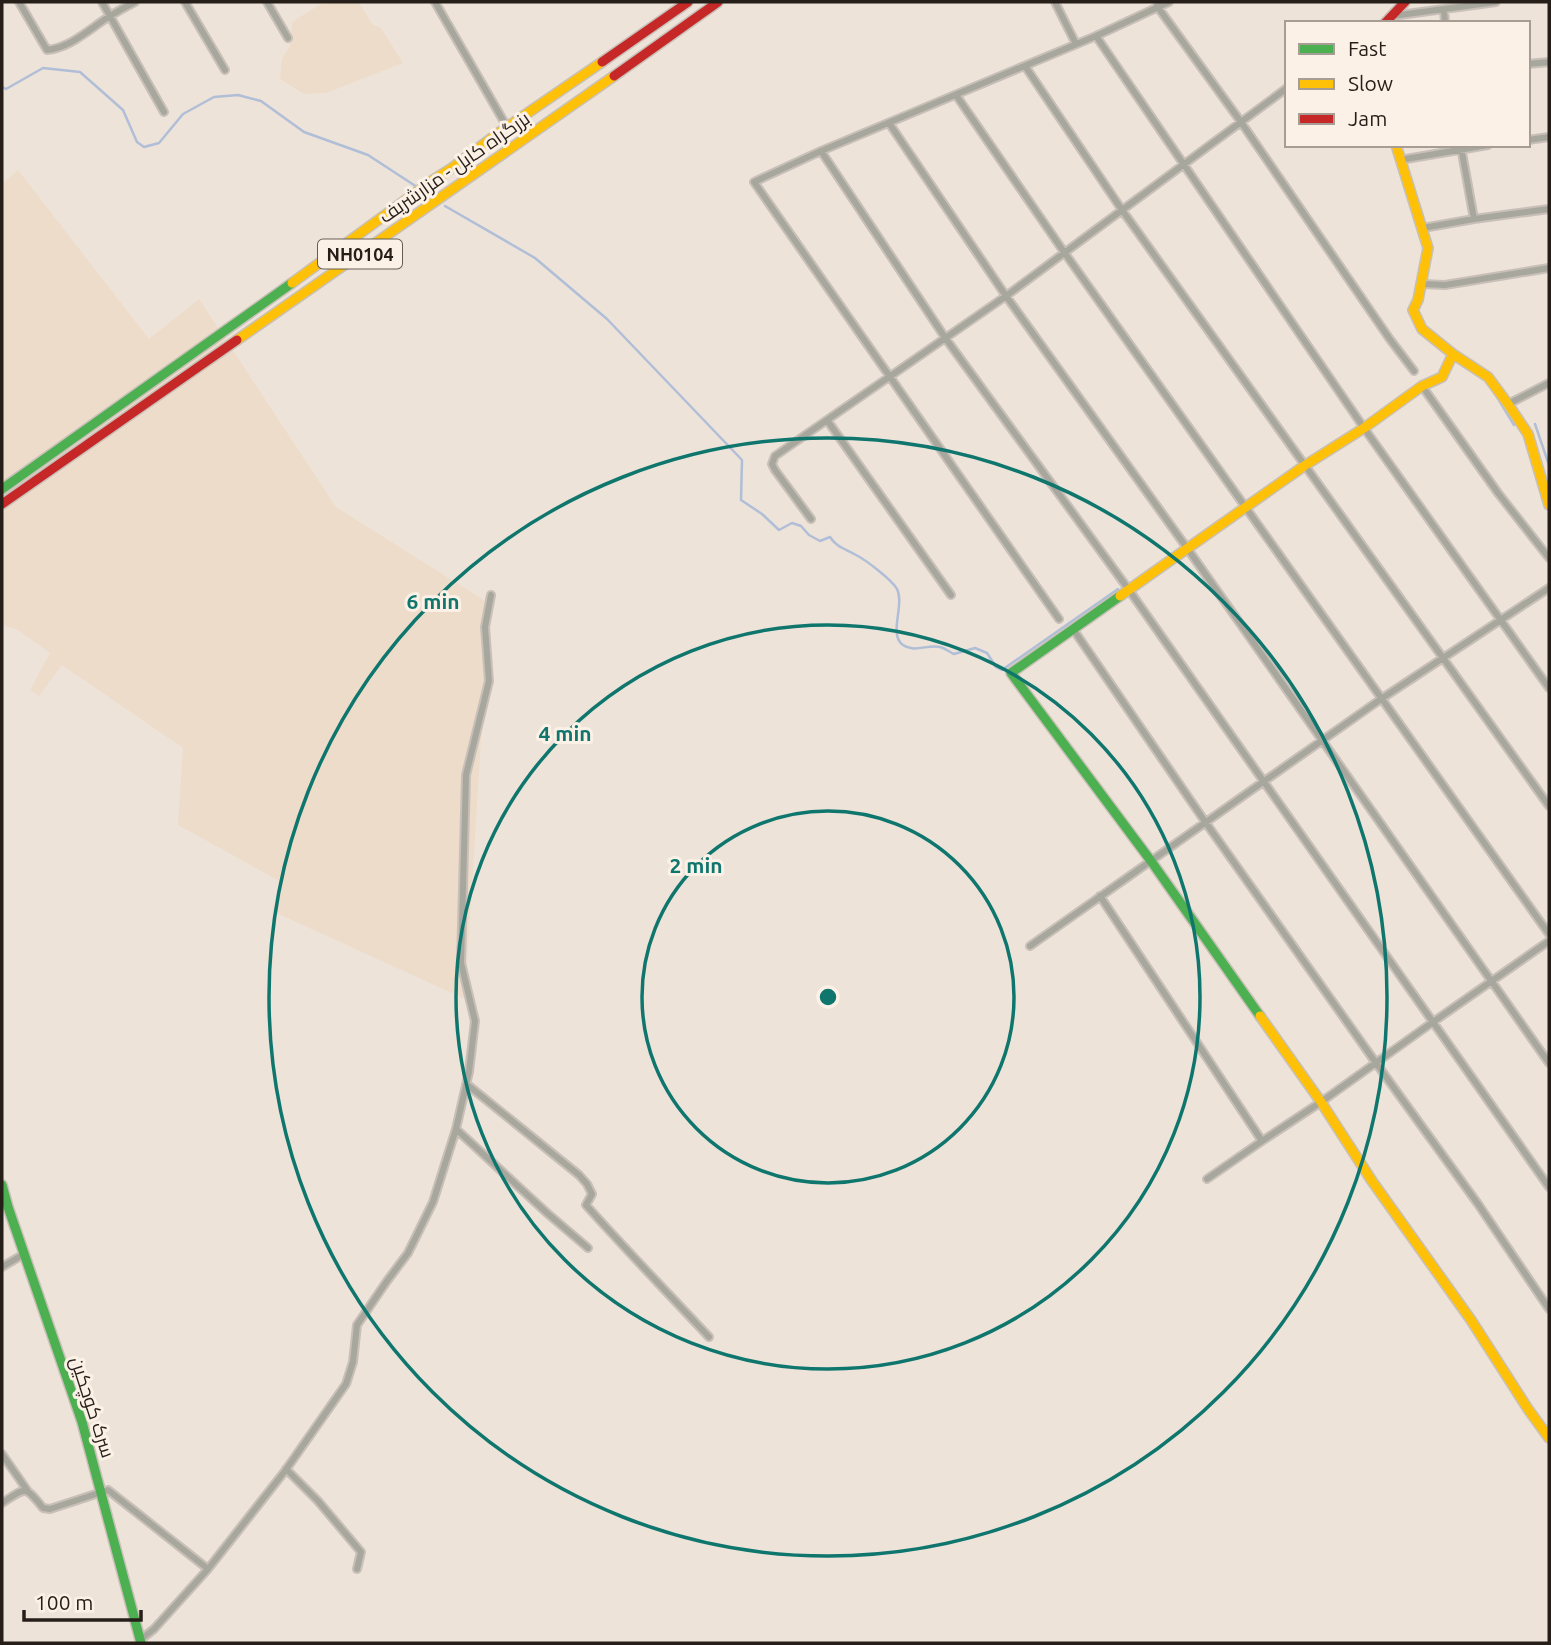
<svg xmlns="http://www.w3.org/2000/svg" width="1551" height="1645" font-family="Ubuntu,Cairo,sans-serif">
<style>
.built{fill:#eedccb}
.lines{fill:none;stroke-linecap:round;stroke-linejoin:round}
.stream{stroke:#b0bed7;stroke-width:2.5}
.street-casing{stroke:#c8c0b8;stroke-width:10}
.fast-casing{stroke:#c8c0b8;stroke-width:12}
.slow-casing{stroke:#c8c0b8;stroke-width:12}
.jam-casing{stroke:#c8c0b8;stroke-width:12}
.street{stroke:#a8a79e;stroke-width:6}
.fast{stroke:#4caf50;stroke-width:9}
.slow{stroke:#ffc107;stroke-width:9}
.jam{stroke:#c62828;stroke-width:9}
.ring{fill:none;stroke:#0f766e;stroke-width:3.5}
.labels{text-anchor:middle;dominant-baseline:central;stroke-width:6;stroke-linejoin:round;paint-order:stroke}
.shield{fill:#fcf1e6;stroke:#665e56;stroke-width:2}
.shield-label{font-size:18px;font-weight:bold;fill:#261f19}
.street-label{font-size:19px;fill:#261f19;stroke:#fcf1e6}
.centre{fill:#0f766e;stroke:#fcf1e6;stroke-width:3.5}
.ring-label{font-size:21px;text-anchor:middle;font-weight:bold;fill:#0f766e;stroke:#fcf1e6;stroke-width:6;stroke-linejoin:round;paint-order:stroke}
</style>
<rect width="100%" height="100%" fill="#ede3d9"/>
<path class="built" d="M 324,2 L 359,2 L 372,24 L 381,28 L 403,63 L 326,93 L 304,94 L 280,79 L 282,59 L 290,46 L 292,22 Z
M 18,170 L 149,339 L 199,299 L 336,507 L 493,606 L 488,627 L 465,999 L 272,911 L 283,883 L 178,825 L 183,748 L 62,665 L 39,696 L 30,690 L 50,653 L 18,630 L 2,625 L 2,184 Z"/>
<g class="lines">
<path class="stream" d="M 2,87 L 6,89 L 43,68 L 80,72 L 123,110 L 137,142 L 144,147 L 159,143 L 183,114 L 214,97 L 238,95 L 261,101 L 304,132 L 368,155 L 417,187
M 445,206 L 535,258 L 607,319 L 742,460 L 741,500 L 762,514 L 779,530 L 792,523 L 801,526 L 809,535 L 820,541 L 830,537 C 836,547 846,549 856,555 C 866,560 892,580 897,589 C 905,605 888,635 903,645 C 915,653 928,644 940,647 C 945,648 949,652 954,654 L 975,648 L 987,653 L 996,667 L 1002,670 L 1118,589
M 1494,392 L 1514,425
M 1535,424 L 1549,465"/>
<g class="street-casing">
<path id="street" d="M 19,2 L 47,50 C 72,47 89,29 110,16 C 118,11 127,6 135,2
M 102,2 L 164,112
M 185,2 L 225,70
M 267,2 L 288,38
M 435,2 L 507,127
M 1055,2 L 1076,44
M 1157,6 L 1241,122 L 1389,338 L 1414,371
M 1444,10 L 1445,23
M 1392,16 L 1496,2
M 1096,36 L 1364,428 L 1549,688
M 1528,64 L 1549,62
M 1025,66 L 1122,210 L 1549,806
M 956,95 L 1064,252 L 1549,934
M 889,123 L 1006,296 L 1187,548 L 1549,1063
M 1528,140 L 1549,137
M 1461,147 L 1474,219
M 821,151 L 946,339 L 1129,590 L 1549,1187
M 1400,160 L 1488,145
M 1423,228 L 1474,219 L 1549,209
M 1422,284 L 1445,285 L 1549,268
M 1422,386 L 1498,493 L 1549,558
M 1508,404 L 1549,383
M 827,420 L 951,595
M 811,519 L 775,470 L 772,464 L 775,456 L 1006,296 L 1287,88
M 1059,619 L 754,182 L 821,151 L 1096,36 L 1169,2
M 1073,629 L 1206,823 L 1376,1063 L 1478,1204 L 1549,1309
M 1100,896 L 1262,1141
M 1030,946 L 1381,699 L 1549,588
M 466,1086 L 469,1086 L 579,1175 L 587,1184 L 592,1194 L 586,1205 C 626,1250 668,1293 709,1337
M 456,1129 L 547,1213 L 588,1248
M 1207,1179 L 1262,1141 L 1321,1102 L 1433,1022 L 1549,941
M 2,1267 L 24,1254
M 2,1454 L 27,1490
M 286,1469 L 318,1501 L 361,1552 L 357,1569
M 2,1503 C 26,1488 24,1484 43,1508 L 50,1509 L 108,1490 L 208,1569
M 140,1640 L 154,1629 L 208,1569 L 285,1471 L 346,1384 L 353,1362 L 357,1325 L 387,1281 L 408,1253 L 433,1202 L 456,1129 L 469,1072 L 475,1021 L 461,963 L 466,775 L 489,681 L 485,627 L 491,595"/>
</g>
<g class="fast-casing">
<path id="fast" d="M 2,489 L 292,283
M 1120,596 L 1011,673 L 1151,861 L 1260,1016
M 2,1185 L 8,1207 L 82,1422 L 141,1643"/>
</g>
<g class="slow-casing">
<path id="slow" d="M 1396,145 L 1428,248 L 1418,300 L 1413,310 L 1422,329 L 1453,354 L 1488,377 L 1508,404 L 1528,434 L 1549,505
M 292,283 L 433,180 L 452,168 L 497,134 L 602,62
M 237,340 L 614,76
M 1120,596 L 1304,466 L 1364,428 L 1422,386 L 1442,377 L 1453,354
M 1260,1016 L 1321,1102 L 1372,1181 L 1471,1320 L 1528,1409 L 1549,1438"/>
</g>
<g class="jam-casing">
<path id="jam" d="M 1385,23 L 1405,2
M 602,62 L 688,2
M 614,76 L 718,2
M 2,504 L 237,340"/>
</g>
<use href="#street" class="street"/>
<use href="#fast" class="fast"/>
<use href="#slow" class="slow"/>
<use href="#jam" class="jam"/>
</g>
<g class="ring">
<circle cx="828" cy="997" r="186"/>
<circle cx="828" cy="997" r="372"/>
<circle cx="828" cy="997" r="559"/>
</g>
<g class="labels">
<rect class="shield" x="318" y="239.5" width="84" height="29" rx="5"/>
<g class="shield-label">
<text x="360" y="254">NH0104</text>
</g>
<g class="street-label">
<text transform="translate(454 167) rotate(-35)">بزرگراه کابل - مزارشریف</text>
<text transform="translate(93 1407) rotate(72)">سرک کوچکین</text>
</g>
</g>
<circle cx="828" cy="997" r="10" class="centre"/>
<g class="ring-label">
<text x="433" y="609">6 min</text>
<text x="565" y="741">4 min</text>
<text x="696" y="873">2 min</text>
</g>
<rect width="1551" height="1645" fill="none" stroke="#261f19" stroke-width="7"/>
<rect x="1285" y="21" width="245" height="126" fill="#fcf1e6" stroke="#a69d94" stroke-width="2"/>
<rect x="1299" y="44" width="35" height="10" fill="#4caf50" stroke="#a69d94" stroke-width="2"/>
<text x="1348" y="56" font-size="21" fill="#261f19">Fast</text>
<rect x="1299" y="79" width="35" height="10" fill="#ffc107" stroke="#a69d94" stroke-width="2"/>
<text x="1348" y="91" font-size="21" fill="#261f19">Slow</text>
<rect x="1299" y="114" width="35" height="10" fill="#c62828" stroke="#a69d94" stroke-width="2"/>
<text x="1348" y="126" font-size="21" fill="#261f19">Jam</text>
<path d="M24 1610v10h117v-10" fill="none" stroke="#261f19" stroke-width="3.5"/>
<text x="35" y="1610" font-size="21" fill="#261f19" stroke="#fcf1e6" stroke-width="5" paint-order="stroke">100 m</text>
</svg>
